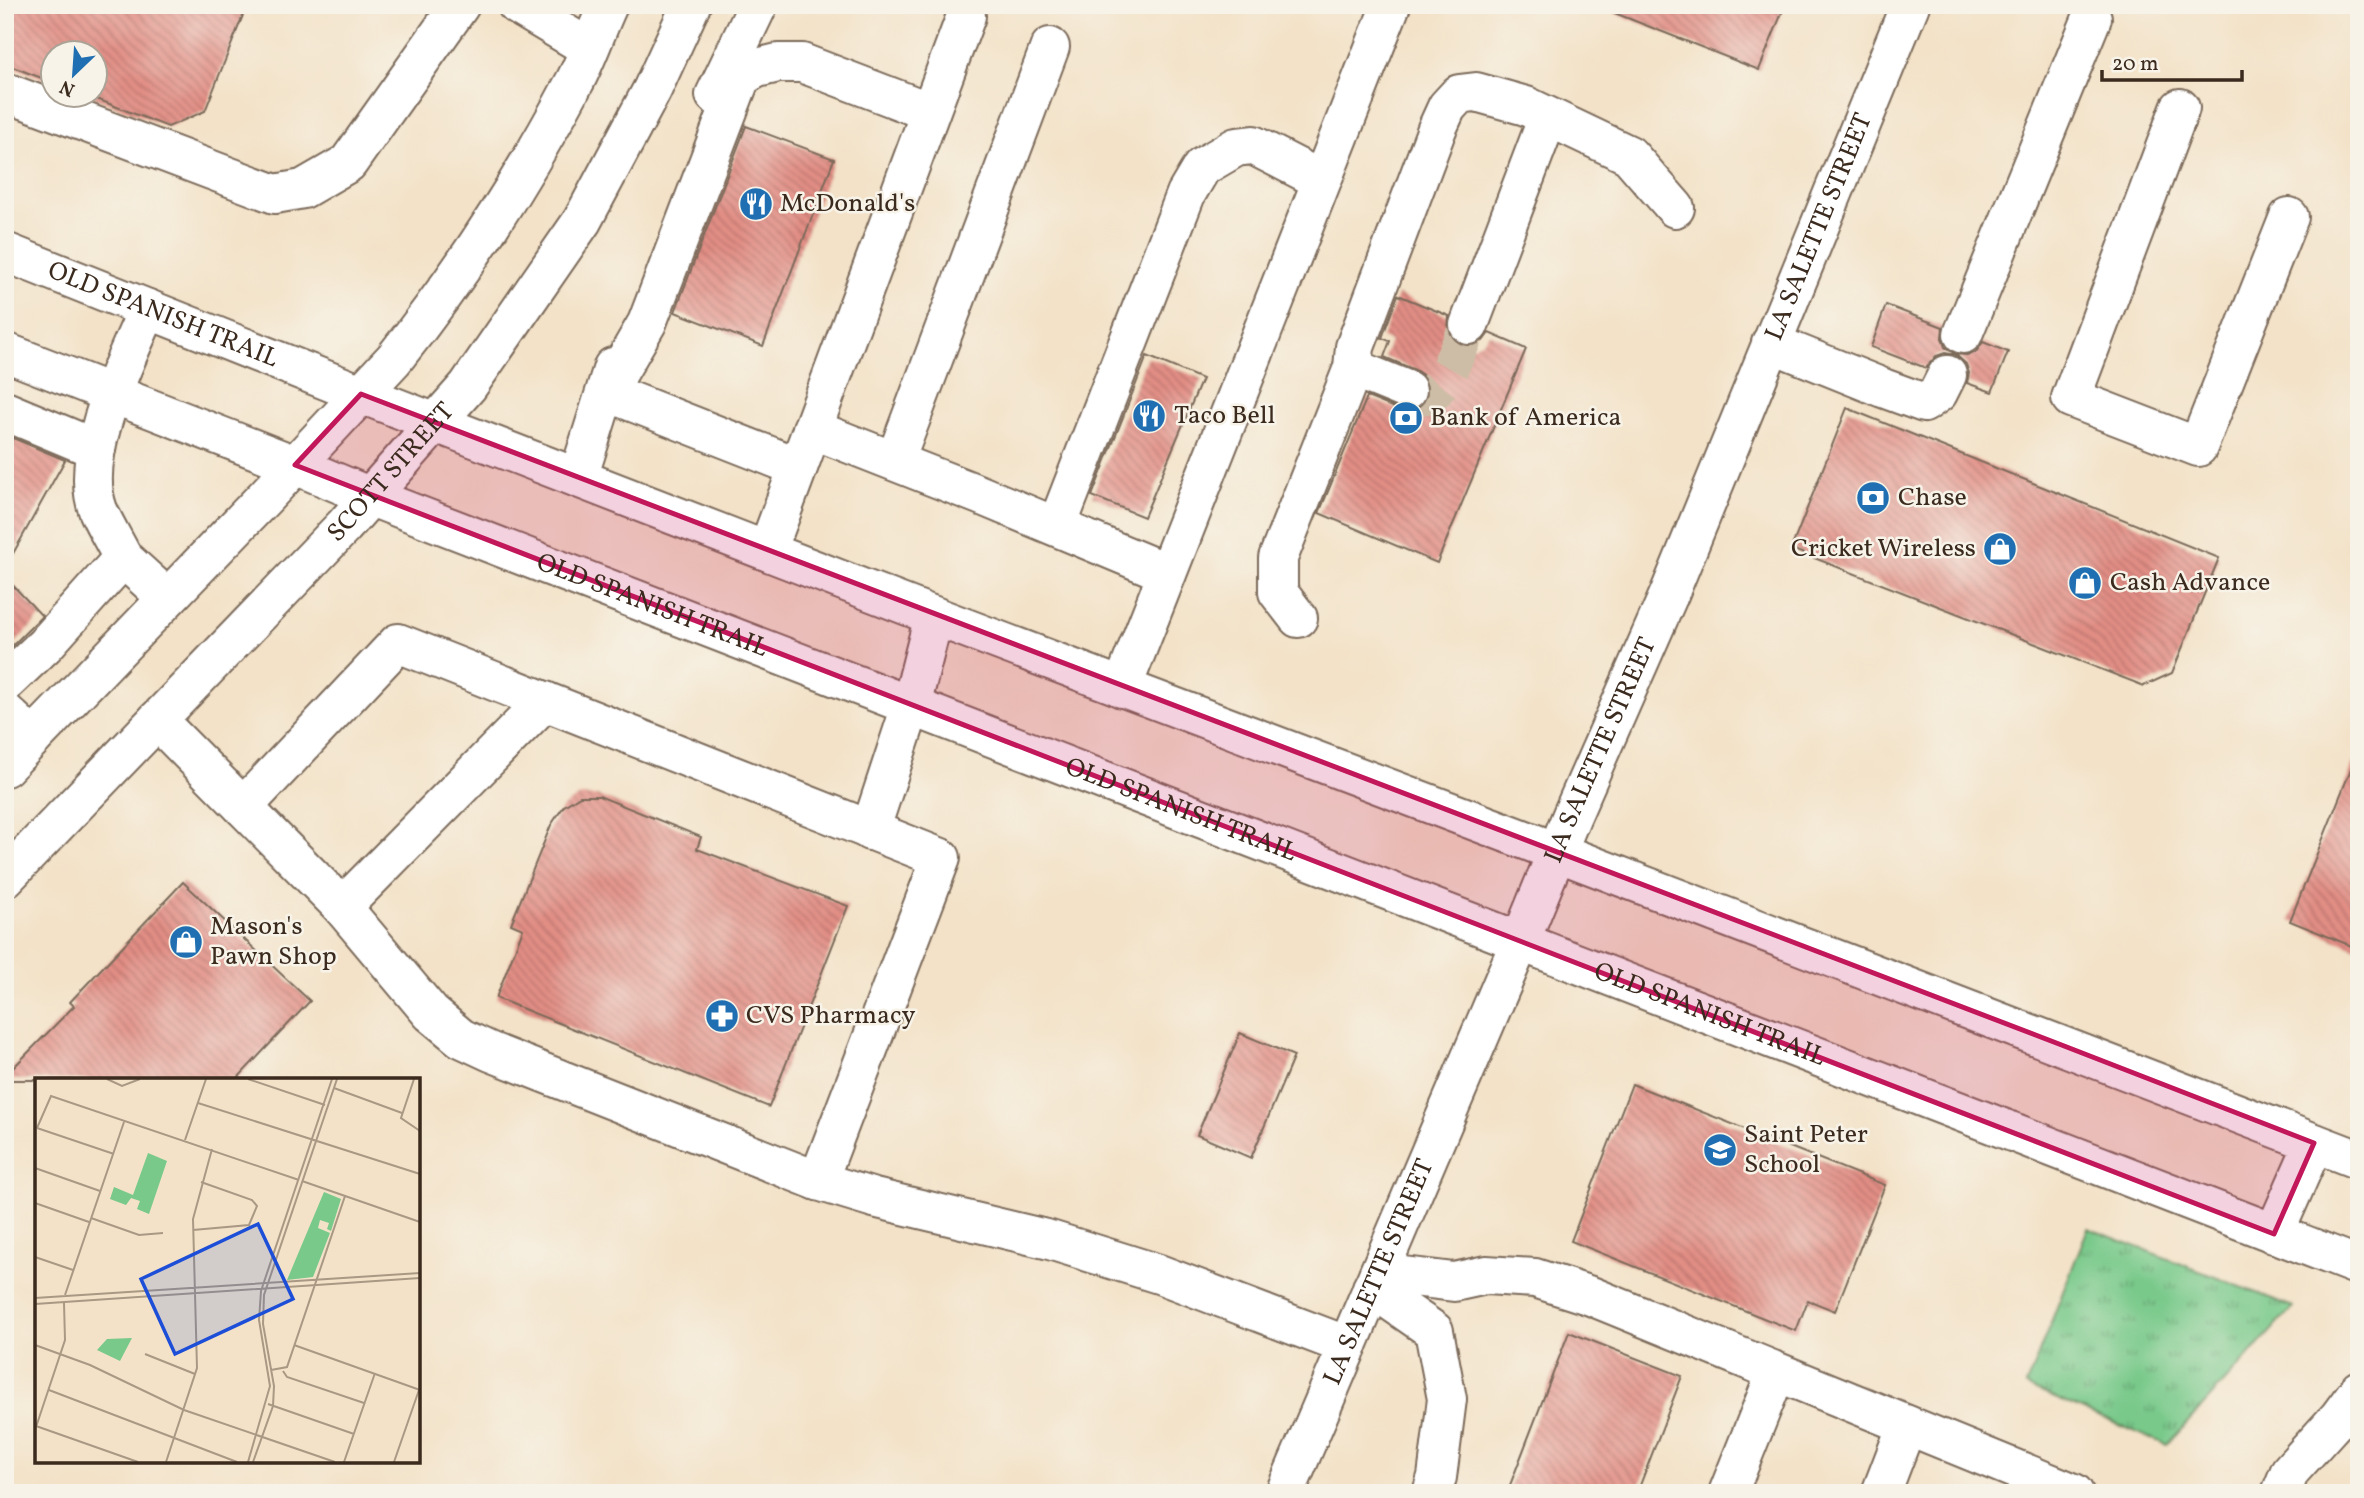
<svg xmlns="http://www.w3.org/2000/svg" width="2364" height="1498" font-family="Vollkorn,serif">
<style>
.park{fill:url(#park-tufts);stroke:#5a7a54;stroke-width:2}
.building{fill:url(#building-back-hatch)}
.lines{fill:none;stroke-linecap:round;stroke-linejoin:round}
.minor-tunnel{stroke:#cebda6;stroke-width:38;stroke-dasharray:38 19;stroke-linecap:butt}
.minor-casing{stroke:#7b6a5a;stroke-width:42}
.major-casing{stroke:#7b6a5a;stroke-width:42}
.minor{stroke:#fff;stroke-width:38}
.major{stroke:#fff;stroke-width:38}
.marked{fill:#c2185b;fill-opacity:0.2;stroke:#c2185b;stroke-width:5;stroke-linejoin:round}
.labels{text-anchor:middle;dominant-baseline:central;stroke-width:5;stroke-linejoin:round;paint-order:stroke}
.poi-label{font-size:26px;fill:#3b2a1e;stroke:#f7f3e8;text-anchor:start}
.street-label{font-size:26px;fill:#3b2a1e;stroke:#f7f3e8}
.inset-road{fill:none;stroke:#a99884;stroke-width:2}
.view{fill:#1d4ed8;fill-opacity:0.15;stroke:#1d4ed8;stroke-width:3.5}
.inset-edge{fill:none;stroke:#3b2a1e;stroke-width:3.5}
</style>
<defs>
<pattern id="park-tufts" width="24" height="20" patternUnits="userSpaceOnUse" patternTransform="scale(1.75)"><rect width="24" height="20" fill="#78c98a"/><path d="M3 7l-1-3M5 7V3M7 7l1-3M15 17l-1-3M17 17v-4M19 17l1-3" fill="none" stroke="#64a370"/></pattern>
<pattern id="building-back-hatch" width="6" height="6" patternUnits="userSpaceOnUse" patternTransform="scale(1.75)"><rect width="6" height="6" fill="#e28e85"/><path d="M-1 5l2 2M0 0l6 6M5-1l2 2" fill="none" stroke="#b8746c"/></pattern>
</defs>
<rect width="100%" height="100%" fill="#f7f3e8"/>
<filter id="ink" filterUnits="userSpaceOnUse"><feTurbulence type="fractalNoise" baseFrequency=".0143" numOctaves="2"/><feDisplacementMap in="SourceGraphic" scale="14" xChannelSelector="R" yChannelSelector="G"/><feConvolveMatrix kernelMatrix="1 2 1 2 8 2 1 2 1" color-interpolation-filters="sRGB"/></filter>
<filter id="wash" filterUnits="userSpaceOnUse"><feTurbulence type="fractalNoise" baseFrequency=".00686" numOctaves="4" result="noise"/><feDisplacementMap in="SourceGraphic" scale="28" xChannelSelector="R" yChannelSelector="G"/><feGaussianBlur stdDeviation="1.57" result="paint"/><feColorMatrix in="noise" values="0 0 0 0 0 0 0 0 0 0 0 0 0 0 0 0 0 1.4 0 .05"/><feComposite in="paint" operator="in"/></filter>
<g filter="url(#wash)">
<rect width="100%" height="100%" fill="#f3e2c8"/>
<path class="park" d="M 2088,1228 L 2293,1307 L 2167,1445 L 2026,1386 Z"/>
<g id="blocks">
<path class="building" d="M 5,5 L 247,5 L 205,111 L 168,127 L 84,94 L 94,94 L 94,52 L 52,52 L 52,82 L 5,64 Z
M 1602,5 L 1785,5 L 1759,70 L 1602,8 Z
M 746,126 L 834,159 L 763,346 L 675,312 Z
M 1398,295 L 1449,316 L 1448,329 L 1453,339 L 1461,345 L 1473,346 L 1483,341 L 1489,333 L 1526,349 L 1437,563 L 1319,513 L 1367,397 L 1399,410 L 1409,412 L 1420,408 L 1427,398 L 1428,386 L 1424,376 L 1415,370 L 1384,357 L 1390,341 L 1382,338 Z
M 1886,305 L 1943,327 L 1942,338 L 1945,347 L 1955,354 L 1967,355 L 1976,352 L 1983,342 L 2008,352 L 1992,392 L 1967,383 L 1969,373 L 1966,364 L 1956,355 L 1945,353 L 1936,356 L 1926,368 L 1871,347 Z
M 1147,356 L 1202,379 L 1144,517 L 1092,496 Z
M 1847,408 L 2219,558 L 2172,673 L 2144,686 L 1791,549 Z
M 13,438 L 65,460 L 5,568 L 5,453 Z
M 5,577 L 42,616 L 5,653 Z
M 2357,754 L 2359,754 L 2359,949 L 2290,921 Z
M 580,796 L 599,796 L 701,837 L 697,849 L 848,906 L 769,1107 L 496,998 L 523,929 L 511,924 L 551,825 L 564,806 Z
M 183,882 L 310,1001 L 236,1080 L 5,1080 L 5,1076 L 74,1006 L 70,1002 Z
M 1240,1033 L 1294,1056 L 1251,1158 L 1197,1135 Z
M 1632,1084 L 1885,1185 L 1835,1311 L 1808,1300 L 1796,1331 L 1571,1241 Z
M 1569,1332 L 1682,1376 L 1637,1493 L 1507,1493 Z"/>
</g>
</g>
<g filter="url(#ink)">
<use href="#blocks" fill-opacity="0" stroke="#7b6a5a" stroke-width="2"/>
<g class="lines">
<path class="minor-tunnel" d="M 1407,390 C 1414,393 1420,397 1428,395 C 1444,390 1461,341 1469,325"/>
<g class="minor-casing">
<g id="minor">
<path d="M 517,5 L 589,48"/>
<path d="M 5,92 L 275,194 L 303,189 L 348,163 L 460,5"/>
<path d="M 715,95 L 758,5"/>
<path d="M 2180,108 L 2071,398 L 2198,447 L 2289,217"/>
<path d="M 1469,325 L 1548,117"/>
<path d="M 1963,334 L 2092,18"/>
<path d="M 1771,343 L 1883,388 L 1924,403 L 1938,393 L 1947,375"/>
<path d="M 1353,368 L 1407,390"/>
<path d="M 5,411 L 96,449"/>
<path d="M 812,429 L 980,495 L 1167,573"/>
<path d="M 895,461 L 1050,47"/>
<path d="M 798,467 L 607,392 L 647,323 L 741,77 L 757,68 L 778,63 L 802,63 L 930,112"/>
<path d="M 578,478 L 613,367"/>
<path d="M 1057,526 L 1186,194 L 1202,167 L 1236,147 L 1253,145 L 1321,180"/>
<path d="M 767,551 L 966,16"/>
<path d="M 123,558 C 115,542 105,526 98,510 C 77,455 126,360 148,309"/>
<path d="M 1298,618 L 1278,592 L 1278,558 L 1353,368 L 1355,347 L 1437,129 L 1447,107 L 1459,94 L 1476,92 L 1526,106 L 1629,155 L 1675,208"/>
<path d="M 5,683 L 45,645 L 123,558 L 167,598"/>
<path d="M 1122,688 L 1391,5"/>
<path d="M 5,712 L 33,738"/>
<path d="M 157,720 L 342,907 L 431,1013 L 461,1038 L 491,1052 L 818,1181 L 874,1198 L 1050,1240 L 1159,1274 L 1348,1346"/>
<path d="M 243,807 L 398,643 L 941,858 L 818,1181"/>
<path d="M 870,831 L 911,706"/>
<path d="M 342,907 L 545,701"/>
<path d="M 1379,1273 L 1454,1282 L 1486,1275 L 1535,1278 L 1591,1296 L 2074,1493"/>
<path d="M 1372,1288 L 1434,1331 L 1447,1399 L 1437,1477 L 1432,1493"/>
<path id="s1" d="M 1285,1493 L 1520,942 L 1572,815 L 1670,592 L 1910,5"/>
<path d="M 1728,1493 L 1776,1373"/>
<path d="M 1881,1493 L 1907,1425"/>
<path d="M 2281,1493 L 2290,1471 L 2339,1417 L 2359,1390"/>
</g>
</g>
<g class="major-casing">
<g id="major">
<path id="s2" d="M 5,252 L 361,394 L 934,616 L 1557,852 L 2359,1160"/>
<path id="s3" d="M 5,352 L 295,465 L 371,497 L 2359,1266"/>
<path d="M 911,706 L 934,616"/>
<path d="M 5,767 L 266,496 L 394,359 C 464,271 521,183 574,83 C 587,59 596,31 608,5"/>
<path id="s4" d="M 5,878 L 344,526 L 468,386 L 582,221 L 652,90 L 691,5"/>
<path d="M 2274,1234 L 2314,1143"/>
</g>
</g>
<use href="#minor" class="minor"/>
<use href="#major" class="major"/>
</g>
</g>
<path class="marked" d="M 361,394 L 2059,1044 L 2314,1143 L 2274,1234 L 295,465 Z"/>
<defs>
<g id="restaurant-disc" transform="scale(1.75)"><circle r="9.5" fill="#1f6fb2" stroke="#f7f3e8"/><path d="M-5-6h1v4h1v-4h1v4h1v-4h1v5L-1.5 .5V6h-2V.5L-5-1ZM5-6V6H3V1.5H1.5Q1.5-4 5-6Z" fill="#fff"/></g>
<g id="bank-disc" transform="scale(1.75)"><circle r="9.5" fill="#1f6fb2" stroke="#f7f3e8"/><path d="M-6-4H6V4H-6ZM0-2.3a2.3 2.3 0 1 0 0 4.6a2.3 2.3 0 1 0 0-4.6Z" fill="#fff"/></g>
<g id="shop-disc" transform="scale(1.75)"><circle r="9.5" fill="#1f6fb2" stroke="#f7f3e8"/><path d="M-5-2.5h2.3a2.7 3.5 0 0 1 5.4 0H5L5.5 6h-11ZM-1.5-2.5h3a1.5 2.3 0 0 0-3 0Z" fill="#fff"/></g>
<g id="pharmacy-disc" transform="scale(1.75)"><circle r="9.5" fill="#1f6fb2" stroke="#f7f3e8"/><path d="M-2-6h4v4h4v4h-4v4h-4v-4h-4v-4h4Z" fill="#fff"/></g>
<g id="school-disc" transform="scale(1.75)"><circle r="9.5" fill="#1f6fb2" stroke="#f7f3e8"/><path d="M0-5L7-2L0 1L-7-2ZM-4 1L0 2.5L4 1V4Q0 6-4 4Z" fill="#fff"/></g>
</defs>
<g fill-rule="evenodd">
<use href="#restaurant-disc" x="756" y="204"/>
<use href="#restaurant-disc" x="1149" y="416"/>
<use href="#bank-disc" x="1406" y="418"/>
<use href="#bank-disc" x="1873" y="498"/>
<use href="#shop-disc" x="2000" y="549"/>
<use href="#shop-disc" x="2085" y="583"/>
<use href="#shop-disc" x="186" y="942"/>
<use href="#pharmacy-disc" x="722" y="1016"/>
<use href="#school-disc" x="1720" y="1150"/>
</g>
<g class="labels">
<g class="poi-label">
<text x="780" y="204">McDonald's</text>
<text x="1174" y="416">Taco Bell</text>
<text x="1430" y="418">Bank of America</text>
<text x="1898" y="498">Chase</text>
<text x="1976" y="549" text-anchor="end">Cricket Wireless</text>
<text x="2110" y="583">Cash Advance</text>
<text x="210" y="927">Mason's<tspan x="210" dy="30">Pawn Shop</tspan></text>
<text x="746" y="1016">CVS Pharmacy</text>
<text x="1744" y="1135">Saint Peter<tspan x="1744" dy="30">School</tspan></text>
</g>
<g class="street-label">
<text stroke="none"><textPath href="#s1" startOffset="1374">LA SALETTE STREET</textPath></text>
<text stroke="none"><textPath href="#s2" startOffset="170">OLD SPANISH TRAIL</textPath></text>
<text stroke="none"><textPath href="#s4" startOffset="560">SCOTT STREET</textPath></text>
<text stroke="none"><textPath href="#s3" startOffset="695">OLD SPANISH TRAIL</textPath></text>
<text stroke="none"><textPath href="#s1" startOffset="807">LA SALETTE STREET</textPath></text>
<text stroke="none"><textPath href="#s3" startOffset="1262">OLD SPANISH TRAIL</textPath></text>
<text stroke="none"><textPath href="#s3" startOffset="1829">OLD SPANISH TRAIL</textPath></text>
<text stroke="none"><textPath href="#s1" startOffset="240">LA SALETTE STREET</textPath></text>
</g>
</g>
<g transform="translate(35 1078)">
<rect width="385" height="385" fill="#f3e2c8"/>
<path d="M 113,75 L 132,83 L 114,136 L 102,131 L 105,123 L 96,120 L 91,127 L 75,121 L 79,109 L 98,117 ZM 289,114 L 306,121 L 296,153 L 292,151 L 294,145 L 285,142 L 283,150 L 295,155 L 278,199 L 252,202 ZM 97,260 L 85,283 L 62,272 L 72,261 Z" fill="#78c98a"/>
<path class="inset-road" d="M 72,1 L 87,8 L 105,1M 213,1 L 290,27M 379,1 L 366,40 L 385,53M 299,10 L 367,35M 163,25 L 385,96M 2,50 L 16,18 L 264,102M 2,50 L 79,76M 150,62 L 171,1M 0,90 L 65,113M 267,103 L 385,144M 0,125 L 54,144M 56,140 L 104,157 L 128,155M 158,152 L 214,147 L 222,128 L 217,122 L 166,104M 0,179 L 38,192M 30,217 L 89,44M 0,220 L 385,195M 0,226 L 385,200M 0,267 L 55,287 L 149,332 L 300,384M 259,267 L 385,312M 110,276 L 160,296M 236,292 L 252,289 L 310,118M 248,293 L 252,299 L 329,325M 14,312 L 202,384M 233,326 L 319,356M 1,348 L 103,384M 0,352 L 30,262 L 29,225M 131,384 L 162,290 L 158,141 L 177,71M 213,384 L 235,308 L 224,242 L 226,213 L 297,1M 218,384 L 238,328 L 239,308 L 228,246 L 229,217 L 302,1M 309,384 L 340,295M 359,384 L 384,312"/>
<path class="view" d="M 223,146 L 258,221 L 140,276 L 106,201 Z"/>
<rect width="385" height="385" class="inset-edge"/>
</g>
<rect width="2364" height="1498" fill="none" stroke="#f7f3e8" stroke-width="28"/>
<g transform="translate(74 74) rotate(205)"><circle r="33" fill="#f7f3e8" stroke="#aca397" stroke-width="2"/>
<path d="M0-5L12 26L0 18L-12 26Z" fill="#1f6fb2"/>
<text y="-10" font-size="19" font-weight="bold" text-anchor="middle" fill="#3b2a1e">N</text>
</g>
<path d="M2102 70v10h140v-10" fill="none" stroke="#3b2a1e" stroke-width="3.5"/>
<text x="2112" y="70" font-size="21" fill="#3b2a1e" stroke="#f7f3e8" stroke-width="5" paint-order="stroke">20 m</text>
</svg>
